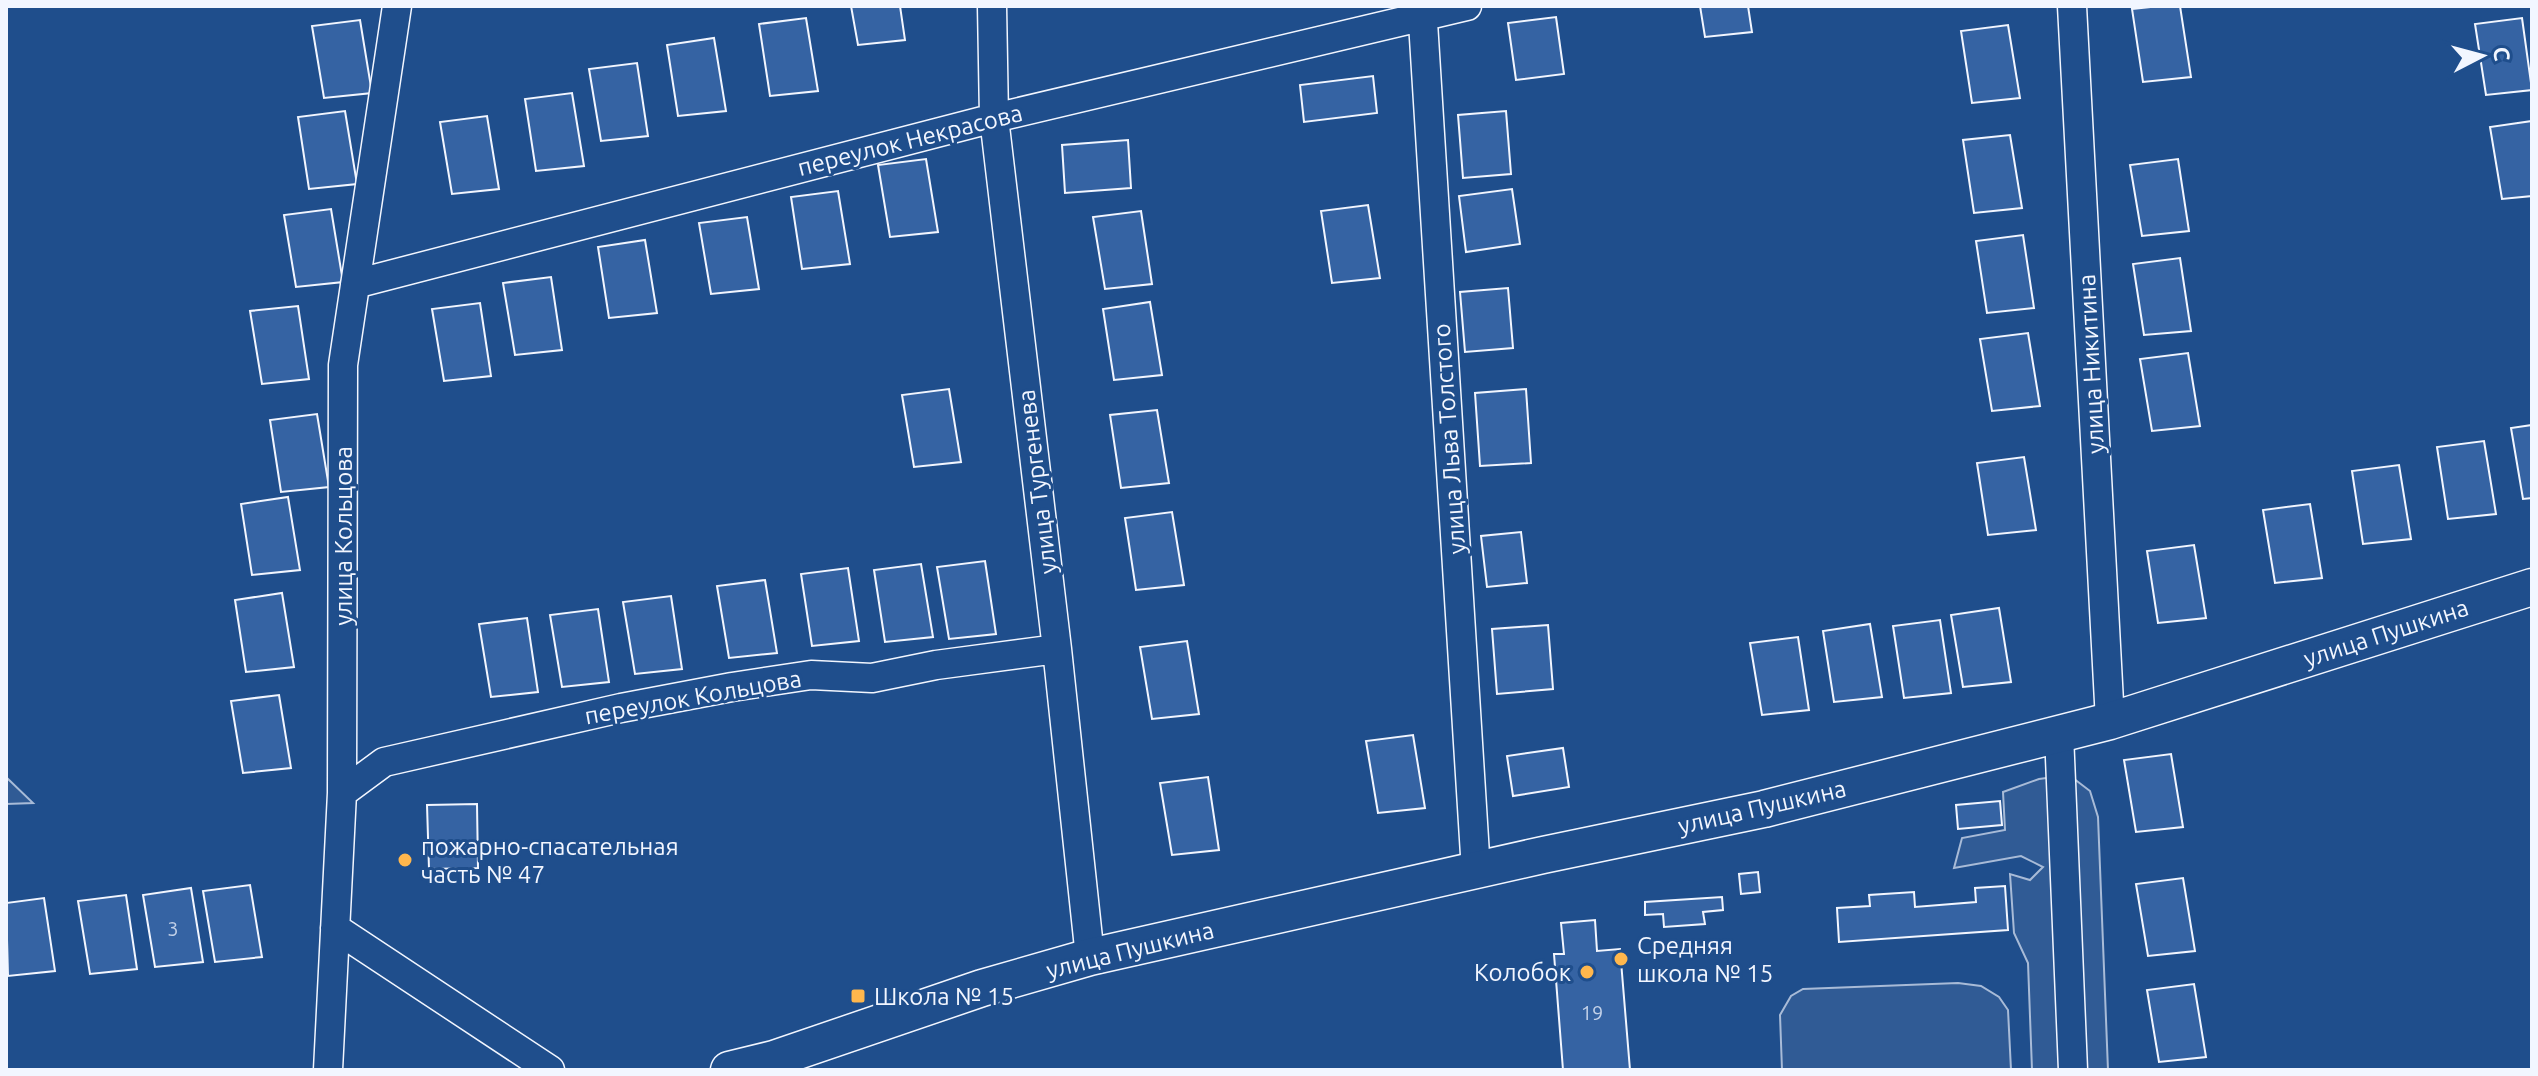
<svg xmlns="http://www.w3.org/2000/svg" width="2538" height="1076" font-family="Ubuntu,sans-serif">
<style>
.built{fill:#305b95;stroke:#a8bbd7;stroke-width:2}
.building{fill:#3563a3;stroke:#f2f6ff;stroke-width:2}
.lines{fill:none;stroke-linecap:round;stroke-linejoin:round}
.minor-casing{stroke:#f2f6ff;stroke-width:31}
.tertiary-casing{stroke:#f2f6ff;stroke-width:39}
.minor{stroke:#1f4e8c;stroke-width:28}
.tertiary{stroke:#1f4e8c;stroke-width:36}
.poi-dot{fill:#ffb74d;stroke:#1f4e8c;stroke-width:3}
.labels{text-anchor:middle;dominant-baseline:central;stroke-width:6;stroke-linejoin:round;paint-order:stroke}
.number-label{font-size:20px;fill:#c3d1e8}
.street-label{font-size:24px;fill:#f2f6ff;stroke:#1f4e8c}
.poi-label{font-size:24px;fill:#f2f6ff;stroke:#1f4e8c;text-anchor:start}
</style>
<rect width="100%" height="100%" fill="#1f4e8c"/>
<path class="built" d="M 2069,775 L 2090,791 L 2098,817 L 2108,1070 L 2032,1070 L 2028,963 L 2014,933 L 2010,874 L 2030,880 L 2043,867 L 2021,856 L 1954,868 L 1962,838 L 2005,830 L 2003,792 L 2039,779 Z
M 6,777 L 33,803 L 6,804 Z
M 1958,983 L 1981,986 L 1999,997 L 2008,1010 L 2011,1070 L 1782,1070 L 1780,1015 L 1791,996 L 1803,989 Z"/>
<path class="building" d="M 851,6 L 900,6 L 905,40 L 858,45 Z
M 1700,6 L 1748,6 L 1752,32 L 1705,37 Z
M 2160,6 L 2180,6 L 2191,77 L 2143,82 L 2132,9 Z
M 1556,17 L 1564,74 L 1516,80 L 1508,23 Z
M 806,18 L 818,91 L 770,96 L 759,24 Z
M 2522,18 L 2532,90 L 2486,95 L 2475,24 Z
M 360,20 L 372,93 L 324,98 L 312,26 Z
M 2008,25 L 2020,98 L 1972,103 L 1961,31 Z
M 714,38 L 726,111 L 678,116 L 667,45 Z
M 637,63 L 648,136 L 601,141 L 589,69 Z
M 1373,76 L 1377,113 L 1304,122 L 1300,85 Z
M 572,93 L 584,166 L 536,171 L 525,99 Z
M 345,111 L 357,184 L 309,189 L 298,117 Z
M 1506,111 L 1511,174 L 1463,178 L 1458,115 Z
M 487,116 L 499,189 L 452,194 L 440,122 Z
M 2532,121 L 2532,196 L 2502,199 L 2490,127 Z
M 2010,135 L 2022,208 L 1974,213 L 1963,140 Z
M 1128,140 L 1131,188 L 1065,193 L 1062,145 Z
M 926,159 L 938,232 L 890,237 L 878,165 Z
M 2178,159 L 2189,231 L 2142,236 L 2130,165 Z
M 1512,189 L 1520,244 L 1466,252 L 1459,196 Z
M 838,191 L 850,264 L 802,269 L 791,197 Z
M 1368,205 L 1380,278 L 1332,283 L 1321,211 Z
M 331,209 L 343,282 L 296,287 L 284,215 Z
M 1141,211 L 1152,284 L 1105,289 L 1093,217 Z
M 747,217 L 759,289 L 711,294 L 699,223 Z
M 2023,235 L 2034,308 L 1987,313 L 1976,241 Z
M 645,240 L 657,313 L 609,318 L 598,247 Z
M 2180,258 L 2191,331 L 2144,335 L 2133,264 Z
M 551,277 L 562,350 L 515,355 L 503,283 Z
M 1508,288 L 1513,348 L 1465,352 L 1460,292 Z
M 1150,302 L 1162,375 L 1114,380 L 1103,309 Z
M 480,303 L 491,376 L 444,381 L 432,309 Z
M 298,306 L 309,379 L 262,384 L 250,311 Z
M 2028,333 L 2040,406 L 1992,411 L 1980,339 Z
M 2188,353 L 2200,426 L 2152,431 L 2140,359 Z
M 949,389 L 961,462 L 914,467 L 902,395 Z
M 1526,389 L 1531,463 L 1480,466 L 1475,393 Z
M 1157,410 L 1169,483 L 1121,488 L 1110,415 Z
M 317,414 L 329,487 L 281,492 L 270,420 Z
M 2532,425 L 2532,498 L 2523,499 L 2511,428 Z
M 2484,441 L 2496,514 L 2448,519 L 2437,447 Z
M 2024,457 L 2036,530 L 1988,535 L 1977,463 Z
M 2399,465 L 2411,539 L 2363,544 L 2352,471 Z
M 288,497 L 300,570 L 252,575 L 241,504 Z
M 2310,504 L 2322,578 L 2275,583 L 2263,510 Z
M 1172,512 L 1184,585 L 1136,590 L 1125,518 Z
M 1521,532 L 1527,583 L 1487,587 L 1481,536 Z
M 2194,545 L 2206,618 L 2158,623 L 2147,551 Z
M 985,561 L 996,634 L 949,639 L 937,567 Z
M 921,564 L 933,637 L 885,642 L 874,570 Z
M 848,568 L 859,641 L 812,646 L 801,574 Z
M 765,580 L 777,653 L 729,658 L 717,586 Z
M 282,593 L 294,667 L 246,672 L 235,600 Z
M 671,596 L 682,669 L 635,674 L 623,602 Z
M 1999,608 L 2011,682 L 1963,687 L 1951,615 Z
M 598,609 L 609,682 L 562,687 L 550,615 Z
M 527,618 L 538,692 L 491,697 L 479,624 Z
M 1940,620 L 1951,693 L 1904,698 L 1893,626 Z
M 1870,624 L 1882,697 L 1834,702 L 1823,631 Z
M 1548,625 L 1553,689 L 1497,694 L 1492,629 Z
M 1798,637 L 1809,710 L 1762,715 L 1750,643 Z
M 1187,641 L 1199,714 L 1152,719 L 1140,647 Z
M 279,695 L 291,768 L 243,773 L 231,701 Z
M 1413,735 L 1425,808 L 1378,813 L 1366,741 Z
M 1563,748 L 1569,787 L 1513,796 L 1507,756 Z
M 2171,754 L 2183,827 L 2136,832 L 2124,760 Z
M 1208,777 L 1219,850 L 1172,855 L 1160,783 Z
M 2000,801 L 2002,825 L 1958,829 L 1956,805 Z
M 477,804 L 478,868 L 429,869 L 427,805 Z
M 1758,872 L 1760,892 L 1741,894 L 1739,874 Z
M 2183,878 L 2195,951 L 2148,956 L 2136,884 Z
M 250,885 L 262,957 L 215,962 L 203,891 Z
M 2005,886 L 2008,930 L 1839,942 L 1837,908 L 1870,906 L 1869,895 L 1914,892 L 1915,907 L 1976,902 L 1975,888 Z
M 191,888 L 203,962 L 155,967 L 143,895 Z
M 126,895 L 137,969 L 90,974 L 78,901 Z
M 1722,897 L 1723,910 L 1703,912 L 1705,924 L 1664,927 L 1663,914 L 1645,915 L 1645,902 Z
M 44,898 L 55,971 L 8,976 L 6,903 Z
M 1595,920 L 1597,951 L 1620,949 L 1630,1070 L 1563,1070 L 1554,954 L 1564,954 L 1561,923 Z
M 2194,984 L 2206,1057 L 2159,1062 L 2147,990 Z"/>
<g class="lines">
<g class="minor-casing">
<path id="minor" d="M 992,6 L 994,118 L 1057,649 L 1090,957
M 1422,6 L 1476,871
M 2072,6 L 2110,721
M 355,284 L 994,118 L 1467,6
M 2059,734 L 2073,1070
M 342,793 L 384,762 L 621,708 L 732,687 L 811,675 L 872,678 L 936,665 L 1057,649
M 335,928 L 550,1070
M 328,1070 L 342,793 L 343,365 L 397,6"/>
</g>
<g class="tertiary-casing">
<path id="tertiary" d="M 729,1070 L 774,1059 L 982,988 L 1090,957 L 1543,855 L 1764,809 L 2110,721 L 2532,587"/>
</g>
<use href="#minor" class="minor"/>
<use href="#tertiary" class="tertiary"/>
</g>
<g class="poi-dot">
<circle cx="405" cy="860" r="8"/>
<circle cx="1621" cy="959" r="8"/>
<circle cx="1587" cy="972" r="8"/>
<rect x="850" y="988" width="16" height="16" rx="4"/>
</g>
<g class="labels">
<g class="number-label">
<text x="173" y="928">3</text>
<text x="1592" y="1012">19</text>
</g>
<g class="street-label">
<text transform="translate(910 140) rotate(-14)">переулок Некрасова</text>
<text transform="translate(2091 364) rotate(-93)">улица Никитина</text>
<text transform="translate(1449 439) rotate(-94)">улица Льва Толстого</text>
<text transform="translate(1037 482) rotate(-97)">улица Тургенева</text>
<text transform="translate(343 536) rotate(-90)">улица Кольцова</text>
<text transform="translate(2386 633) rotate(-18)">улица Пушкина</text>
<text transform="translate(693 697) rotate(-10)">переулок Кольцова</text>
<text transform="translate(1762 807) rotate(-13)">улица Пушкина</text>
<text transform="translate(1130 950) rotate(-14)">улица Пушкина</text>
</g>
<g class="poi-label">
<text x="421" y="846">пожарно-спасательная<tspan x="421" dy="28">часть № 47</tspan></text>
<text x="1637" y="945">Средняя<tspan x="1637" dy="28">школа № 15</tspan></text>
<text x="1571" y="972" text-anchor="end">Колобок</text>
<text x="874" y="996">Школа № 15</text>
</g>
</g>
<rect width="2538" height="1076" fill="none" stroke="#f2f6ff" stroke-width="16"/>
<g transform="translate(2482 56) rotate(84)" stroke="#1f4e8c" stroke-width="6" paint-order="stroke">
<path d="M0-6L14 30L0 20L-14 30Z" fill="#f2f6ff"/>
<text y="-12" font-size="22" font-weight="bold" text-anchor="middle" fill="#f2f6ff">С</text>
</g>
</svg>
